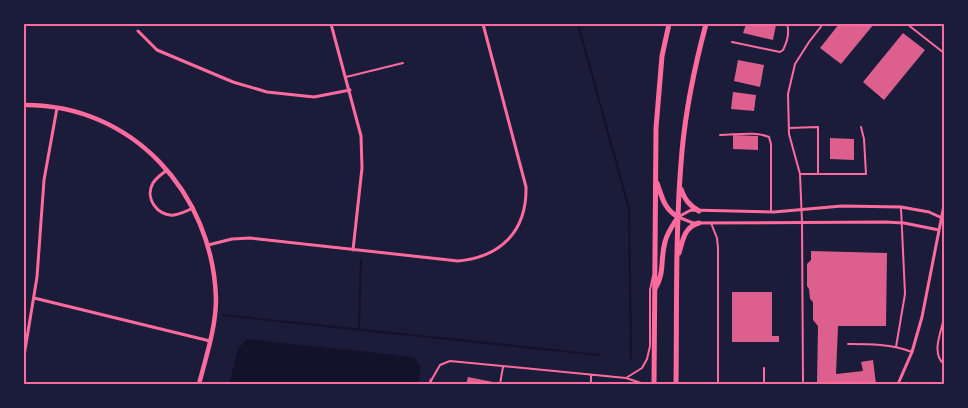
<svg xmlns="http://www.w3.org/2000/svg" width="968" height="408" font-family="'DejaVu Sans',sans-serif">
<style>
.water{fill:#12122b}
.lines{fill:none;stroke-linecap:round;stroke-linejoin:round}
.stream{stroke:#12122b;stroke-width:2}
.building{fill:#dd5f8e}
.service{stroke:#ff6b9d;stroke-width:2}
.minor{stroke:#ff6b9d;stroke-width:3}
.tertiary{stroke:#ff6b9d;stroke-width:4.5}
.primary{stroke:#ff6b9d;stroke-width:5}
.neatline{fill:none;stroke:#ff6b9d;stroke-width:2}
</style>
<rect width="100%" height="100%" fill="#1b1b3a"/>
<path class="water" d="M 247,339 L 414,357 L 421,367 L 418,384 L 229,384 L 238,349 Z"/>
<g class="lines">
<path class="stream" d="M 578,24 L 629,209 L 631,359
M 222,315 L 599,355
M 359,328 L 361,259"/>
</g>
<path class="building" d="M 746,24 L 776,25 L 773,40 L 743,33 Z
M 839,24 L 874,24 L 841,64 L 820,48 Z
M 903,33 L 925,50 L 884,100 L 863,82 Z
M 738,60 L 764,65 L 760,87 L 734,81 Z
M 733,92 L 756,95 L 754,111 L 731,109 Z
M 733,135 L 758,136 L 758,150 L 733,149 Z
M 830,138 L 854,139 L 854,160 L 830,159 Z
M 811,251 L 887,253 L 886,326 L 838,326 L 836,374 L 863,371 L 861,362 L 873,360 L 876,384 L 817,384 L 818,326 L 813,320 L 813,302 L 810,299 L 809,289 L 807,286 L 807,264 L 811,260 Z
M 732,292 L 772,292 L 772,336 L 779,336 L 779,342 L 732,342 Z
M 468,377 L 493,382 L 493,384 L 466,384 Z"/>
<g class="lines">
<path class="service" d="M 907,24 L 944,53
M 732,42 L 780,52 L 783,50 C 787,42 790,33 787,24
M 346,77 L 403,63
M 789,128 L 818,127 L 818,174
M 720,135 C 736,135 755,131 769,137 L 771,144 L 771,212
M 800,174 L 866,174 L 864,139 L 861,127
M 711,223 L 717,238 L 718,248 L 718,384
M 944,318 C 941,332 931,354 944,364
M 848,344 C 870,344 891,344 912,352
M 896,347 L 905,294 L 901,208
M 626,378 L 642,368 L 647,359 L 650,346 L 650,290 L 653,276
M 432,379 L 440,365 L 450,361 L 626,378 L 644,384
M 500,384 L 503,367
M 591,384 L 591,375
M 764,384 L 764,368
M 803,384 L 802,222 L 800,174 L 789,134 L 788,94 L 795,64 L 809,42 L 823,24"/>
<path class="minor" d="M 331,24 L 361,136 L 362,168 L 353,250
M 138,31 L 157,50 L 233,82 L 267,92 L 314,97 L 350,90
M 167,170 C 162,174 156,178 153,183 C 144,198 158,217 174,215 C 181,214 187,211 193,208
M 678,217 L 691,210 L 774,212 L 842,206 L 901,207 L 929,212 L 942,218
M 678,217 L 693,223 L 885,222 L 904,223 L 939,230
M 208,245 L 232,239 L 250,238 L 458,261 C 501,257 527,231 526,187 L 483,24
M 34,298 L 210,341
M 24,356 L 37,277 L 44,180 L 57,108
M 430,384 L 431,380
M 898,384 L 912,352 L 922,317 L 944,205
M 943,384 L 944,384"/>
<path class="tertiary" d="M 24,105 C 132,104 213,193 216,299 C 216,327 206,357 199,384"/>
<path class="primary" d="M 657,183 C 662,197 664,209 678,217
M 681,189 C 685,200 689,205 699,211
M 679,253 C 683,240 684,227 699,223
M 655,289 C 665,273 660,260 665,242 C 667,233 673,225 678,217
M 654,384 L 656,128 L 662,56 L 669,24
M 676,384 C 677,307 675,229 682,151 C 686,108 695,65 706,24"/>
</g>
<rect width="968" height="408" fill="none" stroke="#1b1b3a" stroke-width="50"/>
<rect x="25" y="25" width="918" height="358" class="neatline"/>
</svg>
